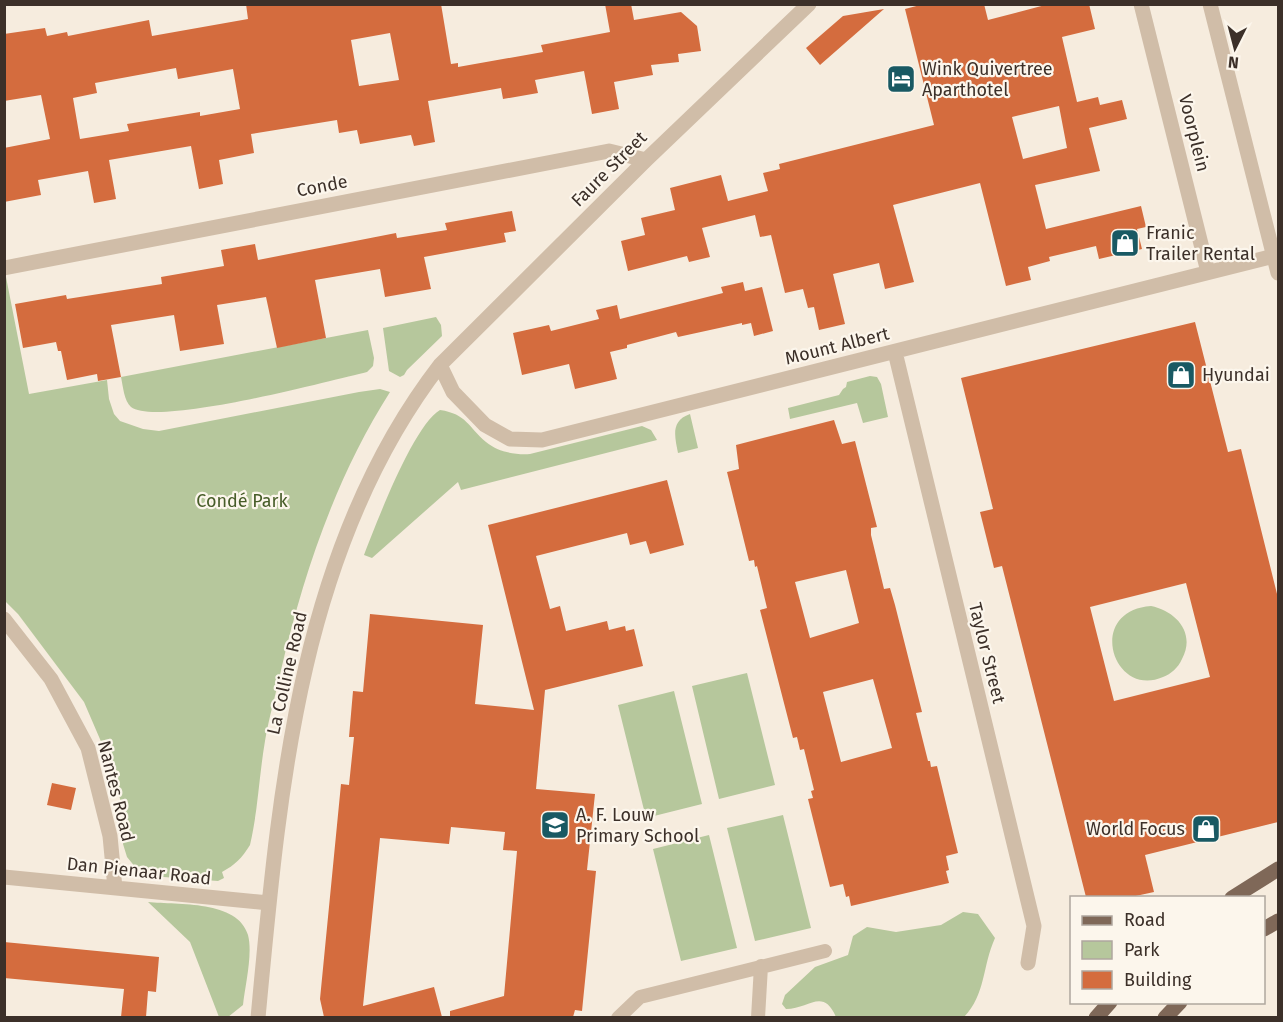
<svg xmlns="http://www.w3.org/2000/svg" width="1283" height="1022" font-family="'Fira Sans',sans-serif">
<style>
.green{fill:#b6c79c}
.building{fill:#d46c3e;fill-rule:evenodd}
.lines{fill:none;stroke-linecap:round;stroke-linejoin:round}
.service{stroke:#d0bda8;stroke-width:14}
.minor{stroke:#d0bda8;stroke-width:15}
.tertiary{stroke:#d0bda8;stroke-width:15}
.primary{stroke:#7f6858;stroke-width:15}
.labels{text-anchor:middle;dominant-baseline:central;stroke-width:4.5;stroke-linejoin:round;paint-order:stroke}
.poi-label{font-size:18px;fill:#3c3029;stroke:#fcf6ec;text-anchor:start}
.street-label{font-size:18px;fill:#3c3029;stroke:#fcf6ec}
.park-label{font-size:18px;fill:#475d29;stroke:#fcf6ec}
</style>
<rect width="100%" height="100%" fill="#f6ecde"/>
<path class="green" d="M 6,277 L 29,394 L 107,380 L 109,399 L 114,414 L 120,421 L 143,429 L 159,431 L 359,392 L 380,389 L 390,392 C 336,477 304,572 281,670 C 276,694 269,717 265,741 C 259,776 258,811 250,845 C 242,858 235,865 222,872 L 224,878 L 218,881 L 150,876 L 136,868 L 127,857 L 123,844 L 125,824 L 115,774 L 84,702 L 18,614 L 5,601 L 4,278 Z
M 436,317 L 441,325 L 442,336 L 407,370 L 404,375 L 400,377 L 389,371 L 383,328 Z
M 368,330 L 374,358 L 373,366 L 367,372 C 329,381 157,427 131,407 C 124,401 123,386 121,377 Z
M 870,376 L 877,377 L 881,384 L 888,417 L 863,423 L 857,403 L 790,419 L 788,408 L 839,395 L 843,389 L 846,387 L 847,382 Z
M 440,410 C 467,414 468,427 486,442 C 498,452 515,455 530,454 L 642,426 L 651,430 L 657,440 L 461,490 L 458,482 L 372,558 L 364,555 C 376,524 413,426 440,410 Z
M 690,414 L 698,448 L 678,453 C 675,437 670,421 690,414 Z
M 1151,606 C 1176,611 1196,633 1182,659 C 1178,668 1171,674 1163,677 C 1113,699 1085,611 1151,606 Z
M 747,673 L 775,785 L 719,799 L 692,686 Z
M 674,691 L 702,804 L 646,818 L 618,705 Z
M 783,815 L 811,928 L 755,941 L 727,828 Z
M 709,835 L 737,948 L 681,961 L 653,849 Z
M 148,902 C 178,905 238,900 248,935 C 253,954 245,986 243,1005 L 228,1017 L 219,1017 L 190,942 Z
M 963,912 L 978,914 L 995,938 C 982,967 986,994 964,1017 L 836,1017 C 823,987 809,1009 786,1009 L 782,1004 L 785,995 L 815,967 L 848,955 L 853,936 L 867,927 L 896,932 L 941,925 Z"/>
<path class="building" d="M 246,4 L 441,4 L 451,64 L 458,63 L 458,67 L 543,52 L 541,45 L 610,32 L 605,4 L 631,4 L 634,20 L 681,12 L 697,26 L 701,51 L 678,54 L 679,62 L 651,65 L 653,75 L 614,82 L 619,109 L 592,114 L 584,71 L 535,80 L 538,93 L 503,99 L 501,88 L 428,101 L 435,142 L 414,146 L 411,135 L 360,144 L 357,130 L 339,133 L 337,120 L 251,134 L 254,153 L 219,160 L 223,184 L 199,189 L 191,146 L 109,160 L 116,199 L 94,203 L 88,171 L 38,180 L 41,195 L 4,202 L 4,148 L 50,139 L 41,95 L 4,101 L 4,34 L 45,28 L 47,36 L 67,32 L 68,36 L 149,20 L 152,36 L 248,19 ZM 390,33 L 399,80 L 359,86 L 351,40 ZM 176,68 L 178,79 L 233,69 L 240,109 L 200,116 L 200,112 L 127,124 L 129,131 L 80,139 L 73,98 L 97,93 L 95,83 Z
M 924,4 L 984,4 L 988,20 L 1049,4 L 1089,4 L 1095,29 L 1062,37 L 1077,102 L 1098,97 L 1100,105 L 1122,100 L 1127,119 L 1089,128 L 1100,171 L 1035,185 L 1046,229 L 1141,206 L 1146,227 L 1137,229 L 1142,249 L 1099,259 L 1096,246 L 1049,257 L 1050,261 L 1028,267 L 1031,280 L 1006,286 L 980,183 L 893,205 L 914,282 L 885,289 L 879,263 L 833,274 L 845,324 L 819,330 L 814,307 L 808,308 L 803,289 L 785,293 L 771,235 L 760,237 L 755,215 L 702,228 L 710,257 L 689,262 L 687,256 L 628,271 L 621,241 L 645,235 L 641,218 L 675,210 L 670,188 L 721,175 L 728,201 L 768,191 L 763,173 L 780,169 L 779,164 L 934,125 L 905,9 ZM 1059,106 L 1067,148 L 1023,159 L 1012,117 Z
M 884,9 L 820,65 L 806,48 L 843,16 Z
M 512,211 L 516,231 L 504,233 L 506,242 L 424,257 L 431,289 L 385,297 L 380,269 L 315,280 L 326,338 L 277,348 L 266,297 L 217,305 L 224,344 L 180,351 L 174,315 L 111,325 L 121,377 L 98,381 L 97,374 L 67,380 L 61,351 L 58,351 L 56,342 L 23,348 L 15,304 L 66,295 L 67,299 L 162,284 L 161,277 L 224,266 L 221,250 L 255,244 L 258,260 L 396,233 L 397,238 L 447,230 L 445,223 Z
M 743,282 L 745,291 L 762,287 L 773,331 L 754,336 L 751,323 L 742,325 L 742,323 L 678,337 L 676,332 L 627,345 L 627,348 L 610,352 L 617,379 L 575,389 L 569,364 L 522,375 L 513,333 L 549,325 L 551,331 L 599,319 L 596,310 L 617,305 L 620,319 L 723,293 L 721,287 Z
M 1195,322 L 1228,452 L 1241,449 L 1278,598 L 1278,822 L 1145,855 L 1154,892 L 1131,897 L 1086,897 L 1002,566 L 994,568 L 980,512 L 993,509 L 961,378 ZM 1186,583 L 1210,677 L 1114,701 L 1090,607 Z
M 834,420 L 842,444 L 855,441 L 877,527 L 871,528 L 871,535 L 884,589 L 890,588 L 895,605 L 922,712 L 916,713 L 928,761 L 930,761 L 931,767 L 937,766 L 958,853 L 946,856 L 949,870 L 946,871 L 949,883 L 851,906 L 849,896 L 846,897 L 843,884 L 830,887 L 808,799 L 813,798 L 811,791 L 814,790 L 804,749 L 800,750 L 797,737 L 793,738 L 760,610 L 767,608 L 757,566 L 755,567 L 754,560 L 749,561 L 727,472 L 739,469 L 736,445 ZM 846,570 L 859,623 L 810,638 L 795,582 ZM 873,679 L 892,748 L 841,762 L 823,692 Z
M 667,480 L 684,545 L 650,554 L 646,541 L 630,545 L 627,533 L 536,556 L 550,609 L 560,606 L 566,631 L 607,621 L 609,630 L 625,626 L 626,631 L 634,629 L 643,666 L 545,690 L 536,789 L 595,794 L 587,870 L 596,871 L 582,1011 L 575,1010 L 573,1017 L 450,1017 L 450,1011 L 504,996 L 517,851 L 503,850 L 505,832 L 451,827 L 449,844 L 380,838 L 363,1006 L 434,987 L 442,1017 L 324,1017 L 320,999 L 341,784 L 349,785 L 354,737 L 349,737 L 353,691 L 363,692 L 370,614 L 483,625 L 475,704 L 534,710 L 488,525 Z
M 52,783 L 76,788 L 71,810 L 47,805 Z
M 4,942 L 159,957 L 156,992 L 148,991 L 146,1017 L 121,1017 L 124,989 L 4,978 Z"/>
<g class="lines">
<path class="service" d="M 618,1018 L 640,997 L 825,951
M 758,1018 L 761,966"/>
<path class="minor" d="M 1141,4 L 1208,272
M 4,268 L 609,151 L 646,160
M 895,352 L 1034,926 L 1028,963
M 440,365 L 453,392 L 485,425 L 510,439 L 542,440 L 1274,256
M 4,619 L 51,679 L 88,748 L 110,836 L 115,888
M 4,877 L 269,903
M 258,1018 C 279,794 298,549 440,365 L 646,160 L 809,4"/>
<path class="tertiary" d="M 1210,4 L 1278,273"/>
<path class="primary" d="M 1232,898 L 1278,869
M 1264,929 L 1278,921
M 1096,1018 L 1110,1002
M 1165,1018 L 1180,1002"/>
</g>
<defs>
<g id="hotel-square" transform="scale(1.5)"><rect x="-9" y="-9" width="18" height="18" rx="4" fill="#195963" stroke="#fcf6ec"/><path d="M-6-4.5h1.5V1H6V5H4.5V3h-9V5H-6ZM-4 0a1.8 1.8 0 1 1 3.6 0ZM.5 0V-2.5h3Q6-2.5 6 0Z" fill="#fff"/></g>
<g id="shop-square" transform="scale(1.5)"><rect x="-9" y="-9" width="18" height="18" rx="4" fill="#195963" stroke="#fcf6ec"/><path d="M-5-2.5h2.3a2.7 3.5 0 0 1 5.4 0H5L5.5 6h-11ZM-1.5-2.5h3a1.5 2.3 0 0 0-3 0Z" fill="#fff"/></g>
<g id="school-square" transform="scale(1.5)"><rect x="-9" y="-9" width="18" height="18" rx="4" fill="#195963" stroke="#fcf6ec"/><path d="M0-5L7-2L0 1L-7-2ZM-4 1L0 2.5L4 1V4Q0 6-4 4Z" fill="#fff"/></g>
</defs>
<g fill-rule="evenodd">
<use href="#hotel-square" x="901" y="79"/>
<use href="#shop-square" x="1125" y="243"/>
<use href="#shop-square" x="1181" y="375"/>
<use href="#school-square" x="555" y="825"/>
<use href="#shop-square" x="1206" y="829"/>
</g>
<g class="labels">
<g class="poi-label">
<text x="922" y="69">Wink Quivertree<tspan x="922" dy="21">Aparthotel</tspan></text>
<text x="1146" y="233">Franic<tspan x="1146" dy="21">Trailer Rental</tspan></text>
<text x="1202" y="375">Hyundai</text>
<text x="576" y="815">A. F. Louw<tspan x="576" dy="21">Primary School</tspan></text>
<text x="1185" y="829" text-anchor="end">World Focus</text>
</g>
<g class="street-label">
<text transform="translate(1194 133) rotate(76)">Voorplein</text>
<text transform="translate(609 169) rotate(-45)">Faure Street</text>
<text transform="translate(322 186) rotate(-11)">Conde</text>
<text transform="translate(837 346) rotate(-14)">Mount Albert</text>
<text transform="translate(987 653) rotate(76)">Taylor Street</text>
<text transform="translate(287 673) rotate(-77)">La Colline Road</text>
<text transform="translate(116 791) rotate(76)">Nantes Road</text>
<text transform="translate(139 871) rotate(6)">Dan Pienaar Road</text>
</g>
<g class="park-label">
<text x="242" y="501">Condé Park</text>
</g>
</g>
<rect width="1283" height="1022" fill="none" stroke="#3c3029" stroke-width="12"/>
<rect x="1070" y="896" width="195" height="108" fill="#fcf6ec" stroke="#afa79e" stroke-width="1.5"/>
<rect x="1082" y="916" width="30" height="9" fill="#7f6858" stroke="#afa79e" stroke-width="1.5"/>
<text x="1124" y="926" font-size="18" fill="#3c3029">Road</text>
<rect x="1082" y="941" width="30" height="18" fill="#b6c79c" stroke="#afa79e" stroke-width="1.5"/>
<text x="1124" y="956" font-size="18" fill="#3c3029">Park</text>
<rect x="1082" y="971" width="30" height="18" fill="#d46c3e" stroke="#afa79e" stroke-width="1.5"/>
<text x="1124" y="986" font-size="18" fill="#3c3029">Building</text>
<g transform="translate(1235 48) rotate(186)" stroke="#fcf6ec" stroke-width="4.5" paint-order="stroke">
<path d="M0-4.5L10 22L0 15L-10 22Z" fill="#3c3029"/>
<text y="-9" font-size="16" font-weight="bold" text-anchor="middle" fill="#3c3029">N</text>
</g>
</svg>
